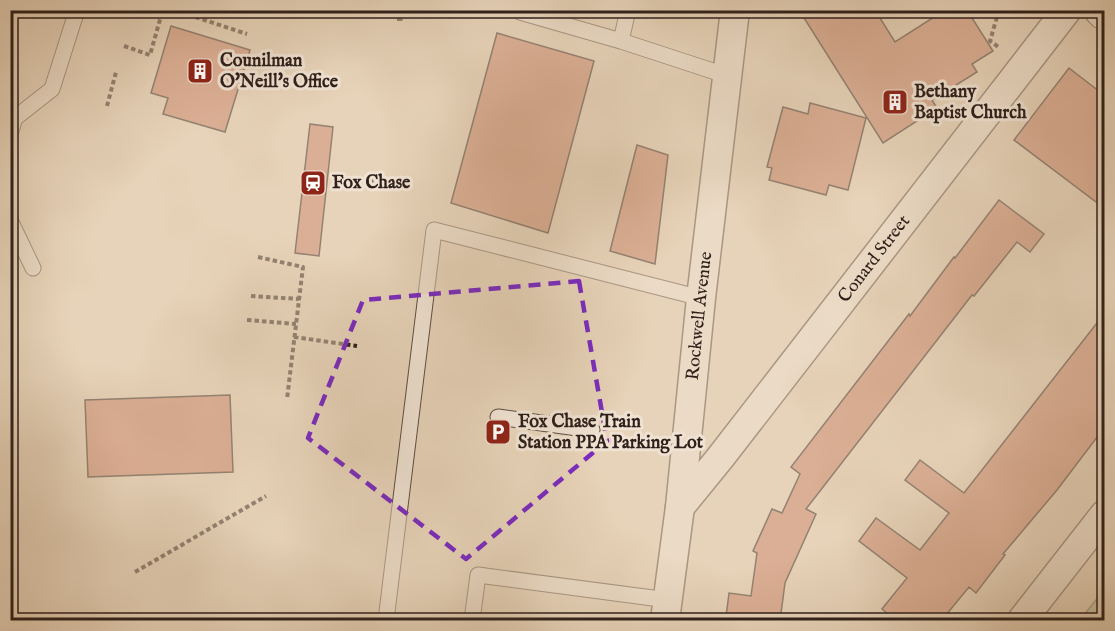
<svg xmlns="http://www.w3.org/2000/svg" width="1115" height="631" font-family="'IM FELL English',serif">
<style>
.green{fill:#b0be94;stroke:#706f58;stroke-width:1.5}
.building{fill:#cd8369;stroke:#2f201b;stroke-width:1.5}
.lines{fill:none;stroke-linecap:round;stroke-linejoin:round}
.service-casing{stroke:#5d4d42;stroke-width:17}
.minor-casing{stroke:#5d4d42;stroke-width:31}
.secondary-casing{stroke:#2f201b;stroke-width:35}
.path{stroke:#2f201b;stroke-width:4;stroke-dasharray:4.5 3;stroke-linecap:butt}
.service{stroke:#efe2d2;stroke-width:15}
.minor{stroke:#efe2d2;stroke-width:28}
.secondary{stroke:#efe2d2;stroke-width:33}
.marked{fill:none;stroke:#7b2cbf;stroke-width:4.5;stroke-dasharray:12 8;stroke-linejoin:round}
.labels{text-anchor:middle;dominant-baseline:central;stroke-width:6;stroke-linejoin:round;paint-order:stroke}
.poi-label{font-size:18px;font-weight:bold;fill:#2f201b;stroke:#efe2d2;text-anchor:start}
.street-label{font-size:18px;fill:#2f201b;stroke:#efe2d2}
</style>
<rect width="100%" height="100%" fill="#e7d3b9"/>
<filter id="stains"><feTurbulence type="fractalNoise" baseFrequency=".00333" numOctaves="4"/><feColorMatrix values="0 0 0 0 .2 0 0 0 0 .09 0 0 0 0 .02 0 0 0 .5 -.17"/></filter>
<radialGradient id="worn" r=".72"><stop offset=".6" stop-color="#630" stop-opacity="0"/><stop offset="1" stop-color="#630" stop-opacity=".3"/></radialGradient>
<path class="green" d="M 1104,590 L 1104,620 L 1080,620 Z"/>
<path class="building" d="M 799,10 L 875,10 L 895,42 L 945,10 L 967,10 L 993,51 L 972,64 L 977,72 L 932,100 L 937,108 L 883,143 Z
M 171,26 L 250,50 L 225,132 L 163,114 L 168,98 L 151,93 Z
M 497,33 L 594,61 L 548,233 L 451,203 Z
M 1069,68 L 1104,95 L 1104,208 L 1014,140 Z
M 810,103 L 866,118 L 848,190 L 829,185 L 826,195 L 769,180 L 772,168 L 767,167 L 783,107 L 808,114 Z
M 310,124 L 333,127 L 319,256 L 295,253 Z
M 637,145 L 668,155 L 655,264 L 610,251 Z
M 999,200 L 1044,234 L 1030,252 L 1017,242 L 974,296 L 972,295 L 806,509 L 816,514 L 785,583 L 780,621 L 738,621 L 738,619 L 726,617 L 729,593 L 751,596 L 757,553 L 753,551 L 772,509 L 782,513 L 800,474 L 791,467 L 909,314 L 910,316 L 954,257 L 955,258 Z
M 1104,314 L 1104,428 L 1057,490 L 1003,554 L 1005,555 L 976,593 L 969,587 L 941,621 L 896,621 L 882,609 L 907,578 L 859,541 L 876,518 L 920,550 L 949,513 L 905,480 L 920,460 L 964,493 Z
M 230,395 L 233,472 L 88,477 L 85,400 Z"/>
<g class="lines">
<g class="service-casing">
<path id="service" d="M 520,10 L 520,12 L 621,41
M 628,10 L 621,41 L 728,76
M 10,134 L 15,118 L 52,89 L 77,10
M 10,220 L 33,268
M 498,417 L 592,430
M 386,620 L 434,230 L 701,298
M 472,620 L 478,575 L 668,600"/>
</g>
<g class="minor-casing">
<g id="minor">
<path id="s1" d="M 680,507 L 720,458 L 1067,10"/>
<path id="s2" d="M 665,620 L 680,507 L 701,298 L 735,10"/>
<path d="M 1022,620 L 1104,515"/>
</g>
</g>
<g class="secondary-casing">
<path id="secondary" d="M 1101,10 L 1104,13"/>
</g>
<path class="path" d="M 174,10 L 247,34
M 999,10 L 990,41 L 1000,48
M 397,19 L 401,19 L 405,10
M 124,46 L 150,55 L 161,16 L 168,10
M 107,106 L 116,72
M 332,176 L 371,181 L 377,185
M 258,257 L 303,267 L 287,399
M 251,296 L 299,299
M 247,320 L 296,324
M 294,337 L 357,346
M 135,572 L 266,496"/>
<use href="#service" class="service"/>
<use href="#minor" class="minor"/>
<use href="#secondary" class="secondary"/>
</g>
<path d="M0 0H1115V631H0ZM 579,281 L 607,441 L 466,559 L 308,438 L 363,300 Z" fill="#e7d3b9" fill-opacity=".55" fill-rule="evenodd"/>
<path class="marked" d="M 579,281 L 607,441 L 466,559 L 308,438 L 363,300 Z"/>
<defs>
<g id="building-square" transform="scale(1.35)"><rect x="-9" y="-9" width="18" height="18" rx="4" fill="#8f2418" stroke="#efe2d2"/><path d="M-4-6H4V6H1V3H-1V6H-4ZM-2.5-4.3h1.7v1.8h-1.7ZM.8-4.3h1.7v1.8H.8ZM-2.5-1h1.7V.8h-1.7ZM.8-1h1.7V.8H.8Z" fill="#fff"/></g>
<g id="station-square" transform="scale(1.35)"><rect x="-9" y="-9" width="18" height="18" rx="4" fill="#8f2418" stroke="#efe2d2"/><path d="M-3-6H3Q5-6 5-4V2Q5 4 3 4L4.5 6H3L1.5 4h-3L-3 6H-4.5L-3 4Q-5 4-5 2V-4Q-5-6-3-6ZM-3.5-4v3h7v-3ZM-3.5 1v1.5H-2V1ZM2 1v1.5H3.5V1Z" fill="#fff"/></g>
<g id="parking-square" transform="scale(1.35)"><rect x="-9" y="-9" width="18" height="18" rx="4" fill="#8f2418" stroke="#efe2d2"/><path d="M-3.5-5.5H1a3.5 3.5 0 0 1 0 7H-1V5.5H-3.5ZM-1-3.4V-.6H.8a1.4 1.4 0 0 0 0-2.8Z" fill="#fff"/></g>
</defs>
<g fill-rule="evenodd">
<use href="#building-square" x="200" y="71"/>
<use href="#building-square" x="895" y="102"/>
<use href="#station-square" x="313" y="183"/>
<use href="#parking-square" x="498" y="432"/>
</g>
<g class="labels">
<g class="poi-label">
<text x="220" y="61">Counilman<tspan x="220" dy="21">O'Neill's Office</tspan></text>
<text x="914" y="92">Bethany<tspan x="914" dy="21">Baptist Church</tspan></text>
<text x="332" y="183">Fox Chase</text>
<text x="518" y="422">Fox Chase Train<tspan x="518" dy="21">Station PPA Parking Lot</tspan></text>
</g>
<g class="street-label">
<text stroke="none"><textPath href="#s1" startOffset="315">Conard Street</textPath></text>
<text stroke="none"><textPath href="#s2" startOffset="306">Rockwell Avenue</textPath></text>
</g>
</g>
<rect width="1115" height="631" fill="none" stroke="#e7d3b9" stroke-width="36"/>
<rect x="12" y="12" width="1091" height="607" fill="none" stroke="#2f201b" stroke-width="3"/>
<rect x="18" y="18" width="1079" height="595" fill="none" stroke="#2f201b" stroke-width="1.5"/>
<rect width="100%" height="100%" filter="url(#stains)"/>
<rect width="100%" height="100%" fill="url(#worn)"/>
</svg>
